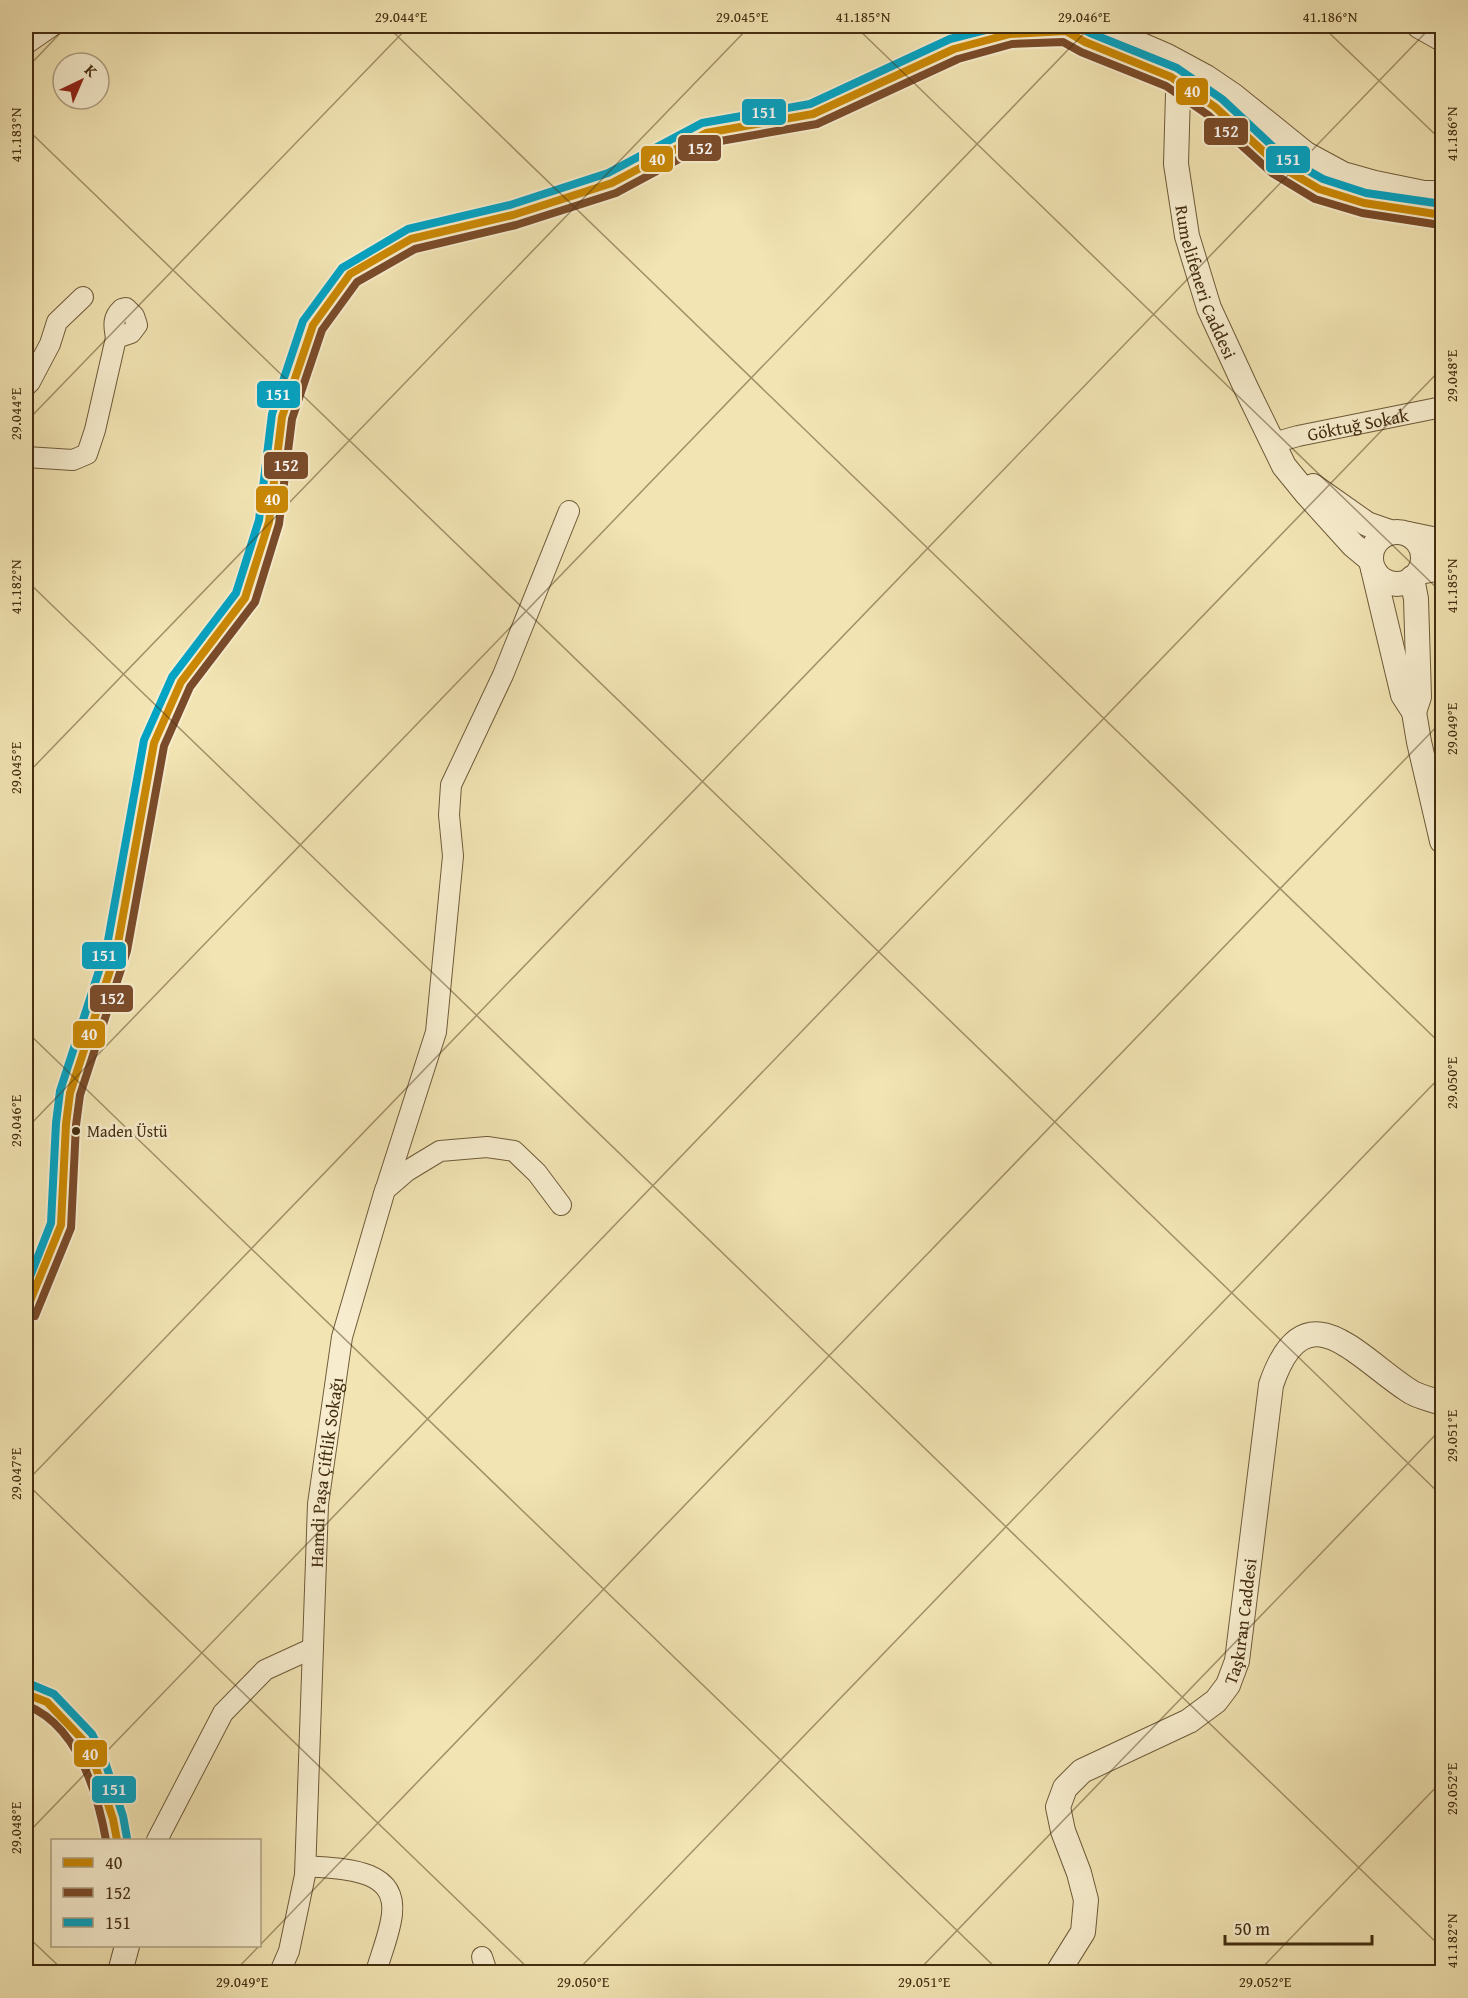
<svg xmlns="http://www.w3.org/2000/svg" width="1468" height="1998" font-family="'Gentium Book Plus',serif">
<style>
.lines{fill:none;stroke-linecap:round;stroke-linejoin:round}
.minor-casing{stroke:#6f5b39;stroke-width:22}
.tertiary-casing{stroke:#6f5b39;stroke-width:26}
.minor{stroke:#f7edce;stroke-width:20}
.tertiary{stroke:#f7edce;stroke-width:24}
.bus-1-casing{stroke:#f7edce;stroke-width:12}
.bus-2-casing{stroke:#f7edce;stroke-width:12}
.bus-3-casing{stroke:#f7edce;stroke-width:12}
.bus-1{stroke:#ca8804;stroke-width:8}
.bus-2{stroke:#7a4b2a;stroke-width:8}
.bus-3{stroke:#03a3c4;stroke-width:8}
.ticks{fill:none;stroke:#432d10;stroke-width:1.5;stroke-opacity:0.45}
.bus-dot{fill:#432d10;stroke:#f7edce;stroke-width:2}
.labels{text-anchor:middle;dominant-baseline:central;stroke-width:5;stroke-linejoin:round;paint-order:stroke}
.bus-label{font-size:16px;fill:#432d10;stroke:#f7edce;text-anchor:start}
.street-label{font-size:18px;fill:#432d10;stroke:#f7edce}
.line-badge{stroke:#f7edce;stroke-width:2}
.badge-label{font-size:16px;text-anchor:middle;font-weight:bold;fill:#fff}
.neatline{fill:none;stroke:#432d10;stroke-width:2}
.ticks-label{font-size:15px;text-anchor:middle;fill:#432d10}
</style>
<rect width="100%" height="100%" fill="#f2e4b3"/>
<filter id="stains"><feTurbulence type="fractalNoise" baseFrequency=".00333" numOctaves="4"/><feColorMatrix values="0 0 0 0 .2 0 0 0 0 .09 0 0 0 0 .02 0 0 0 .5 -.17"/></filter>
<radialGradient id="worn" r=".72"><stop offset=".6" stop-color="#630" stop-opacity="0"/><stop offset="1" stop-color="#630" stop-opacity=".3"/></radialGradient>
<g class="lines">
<g class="minor-casing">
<g id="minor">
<path d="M 26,44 L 52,26"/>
<path d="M 26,386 L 30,382 L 50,344 L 57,322 L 83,297"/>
<path id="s1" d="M 1273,443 L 1298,436 L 1442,407"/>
<path d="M 26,457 L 73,460 L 87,454 L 95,430 L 116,338 C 114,326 112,318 122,309 L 126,308 L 134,316 L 137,325 L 131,333 L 116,338"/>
<path d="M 386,1188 L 436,1032 L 453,856 L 449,815 L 451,785 L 503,675 L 569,511"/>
<path d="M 157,1840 L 223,1713 L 265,1670 L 313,1648"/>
<path d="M 306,1866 C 337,1869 397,1866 392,1914 C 390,1933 381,1954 376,1972"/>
<path d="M 482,1957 L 487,1972"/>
<path id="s2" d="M 280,1972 L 289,1951 L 305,1875 L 318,1504 L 342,1337 L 385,1190 L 407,1171 L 440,1151 L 487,1147 L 514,1151 L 537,1173 L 561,1205"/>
</g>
</g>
<g class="tertiary-casing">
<g id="tertiary">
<path d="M 1419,26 L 1442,39"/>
<path d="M 1071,34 L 1085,42 L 1171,77 L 1215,107 L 1278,165 L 1319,189 L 1364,203 L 1442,215"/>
<path id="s3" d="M 1188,68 L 1178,93 L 1176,164 L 1187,236 L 1209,308 L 1246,388 L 1284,466 L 1306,493 L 1353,545 L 1371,560"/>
<path d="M 1313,486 L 1367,524 L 1390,532"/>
<circle cx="1397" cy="558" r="26"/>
<path d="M 1408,534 L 1442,541"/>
<path d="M 1373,569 L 1403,695 L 1414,712 L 1419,742 L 1442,841"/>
<path d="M 1419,572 L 1442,568"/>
<path d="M 1412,578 L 1416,599 L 1419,697 L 1414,712"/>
<path d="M 26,1311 L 30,1304 L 61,1225 L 66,1124 L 70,1093 L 117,949 L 154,743 L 181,682 L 245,598 L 269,522 L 282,417 L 313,325 L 350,274 L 411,239 L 513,215 L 612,183 L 706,133 L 813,114 L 954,49 L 1010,34 L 1066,31 L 1085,27 L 1123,37 L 1167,56 L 1206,77 L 1234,96 L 1306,154 L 1343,174 L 1375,183 L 1424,193 L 1442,193"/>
<path d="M 26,1694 L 47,1702 L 83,1740 L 93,1759 L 113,1819 L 117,1840"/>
<path d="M 120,1972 L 127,1946"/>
<path id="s4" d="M 1058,1972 L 1083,1932 L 1086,1900 L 1079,1873 L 1063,1831 L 1058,1807 L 1065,1788 L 1082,1771 L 1189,1721 L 1216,1701 L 1228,1685 L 1237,1661 L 1271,1385 C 1304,1287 1355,1355 1408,1390 C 1417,1397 1431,1399 1442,1403"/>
</g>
</g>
<use href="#minor" class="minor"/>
<use href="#tertiary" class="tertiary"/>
<g class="bus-1-casing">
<path id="bus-1" d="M 26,1311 L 61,1225 L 66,1124 L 70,1093 L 117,949 L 154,743 L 181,682 L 245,598 L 269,522 L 282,417 L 313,325 L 350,274 L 411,239 L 513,215 L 612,183 L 706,133 L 813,114 L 954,49 L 1010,34 L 1066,31 L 1085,42 L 1171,77 L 1215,107 L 1278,165 L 1319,189 L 1364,203 L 1442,215
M 26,1694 L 47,1702 L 83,1740 L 93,1759 L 113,1819 L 117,1840"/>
</g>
<g class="bus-2-casing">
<path id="bus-2" d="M 35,1316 L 71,1228 L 76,1125 L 80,1095 L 127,951 L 164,746 L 190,687 L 255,602 L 279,524 L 292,419 L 322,330 L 357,282 L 415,249 L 516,225 L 616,193 L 709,143 L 817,124 L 958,59 L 1012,44 L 1063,42 L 1081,52 L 1166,86 L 1208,115 L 1272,173 L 1315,199 L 1362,213 L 1440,225
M 26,1705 C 77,1725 97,1791 106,1840"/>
</g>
<g class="bus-3-casing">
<path id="bus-3" d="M 1077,26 L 1090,33 L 1177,68 L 1222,99 L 1284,157 L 1323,179 L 1366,193 L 1442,204
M 26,1287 L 51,1223 L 56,1123 L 60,1091 L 107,946 L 144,740 L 172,677 L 236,593 L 259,520 L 272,414 L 303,321 L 342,268 L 408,229 L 510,205 L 608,173 L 702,123 L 810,104 L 950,39 L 1001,26
M 30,1684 L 54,1694 L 92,1734 L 103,1756 L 123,1816 L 127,1838"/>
</g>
<use href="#bus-1" class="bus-1"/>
<use href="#bus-2" class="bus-2"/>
<use href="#bus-3" class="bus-3"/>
</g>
<path class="ticks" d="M 387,26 L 1442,1045M 855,26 L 1442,593M 1322,26 L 1442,141M 26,69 L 67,26M 26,128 L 1442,1496M 26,422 L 409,26M 26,580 L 1442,1948M 26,775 L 750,26M 26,1031 L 1000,1972M 26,1129 L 1091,26M 26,1482 L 1432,26M 26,1483 L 532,1972M 26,1835 L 1442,368M 26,1935 L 65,1972M 234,1972 L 1442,721M 576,1972 L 1442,1075M 917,1972 L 1442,1428M 1258,1972 L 1442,1781"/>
<circle class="bus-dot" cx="76" cy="1131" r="5"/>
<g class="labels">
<g class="bus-label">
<text x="87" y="1131">Maden Üstü</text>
</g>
<g class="street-label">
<text stroke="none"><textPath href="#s3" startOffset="220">Rumelifeneri Caddesi</textPath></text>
<text stroke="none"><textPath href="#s1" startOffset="87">Göktuğ Sokak</textPath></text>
<text stroke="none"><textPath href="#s2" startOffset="504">Hamdi Paşa Çiftlik Sokağı</textPath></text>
<text stroke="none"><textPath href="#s4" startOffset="458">Taşkıran Caddesi</textPath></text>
</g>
</g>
<g class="line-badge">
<rect x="1175" y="77" width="34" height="29" rx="6" fill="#ca8804"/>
<rect x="741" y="98" width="46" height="28" rx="6" fill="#03a3c4"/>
<rect x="1203" y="117" width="46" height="29" rx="6" fill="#7a4b2a"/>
<rect x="677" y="134" width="45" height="28" rx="6" fill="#7a4b2a"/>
<rect x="640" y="145" width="34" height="28" rx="6" fill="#ca8804"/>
<rect x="1265" y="145" width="46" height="29" rx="6" fill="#03a3c4"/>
<rect x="256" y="380" width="45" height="29" rx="6" fill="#03a3c4"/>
<rect x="263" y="451" width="46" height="29" rx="6" fill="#7a4b2a"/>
<rect x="255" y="485" width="34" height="29" rx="6" fill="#ca8804"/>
<rect x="81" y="941" width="46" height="29" rx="6" fill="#03a3c4"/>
<rect x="89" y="984" width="45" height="29" rx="6" fill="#7a4b2a"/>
<rect x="72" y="1020" width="34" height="29" rx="6" fill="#ca8804"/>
<rect x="73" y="1739" width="35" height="29" rx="6" fill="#ca8804"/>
<rect x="91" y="1775" width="46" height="29" rx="6" fill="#03a3c4"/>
</g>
<g class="badge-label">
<text x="1192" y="97">40</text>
<text x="764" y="118">151</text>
<text x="1226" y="137">152</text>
<text x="700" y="154">152</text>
<text x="657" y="165">40</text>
<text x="1288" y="165">151</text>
<text x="278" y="400">151</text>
<text x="286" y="471">152</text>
<text x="272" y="505">40</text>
<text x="104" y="961">151</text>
<text x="112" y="1004">152</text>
<text x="89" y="1040">40</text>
<text x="90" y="1760">40</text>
<text x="114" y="1795">151</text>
</g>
<rect width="1468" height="1998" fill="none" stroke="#f2e4b3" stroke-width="66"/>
<rect x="51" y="1839" width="210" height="108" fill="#f7edce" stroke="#afa082" stroke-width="1.5"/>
<rect x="63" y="1858" width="30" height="9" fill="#ca8804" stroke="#afa082" stroke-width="1.5"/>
<text x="105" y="1869" font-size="18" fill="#432d10">40</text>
<rect x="63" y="1888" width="30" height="9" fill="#7a4b2a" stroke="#afa082" stroke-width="1.5"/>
<text x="105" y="1899" font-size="18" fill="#432d10">152</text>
<rect x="63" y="1918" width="30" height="9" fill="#03a3c4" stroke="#afa082" stroke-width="1.5"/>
<text x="105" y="1929" font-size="18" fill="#432d10">151</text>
<g transform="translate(81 81) rotate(44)"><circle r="28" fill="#f7edce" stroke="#afa082" stroke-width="1.5"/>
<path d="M0-4.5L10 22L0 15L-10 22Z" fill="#8f2418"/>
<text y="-9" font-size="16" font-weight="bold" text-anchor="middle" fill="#432d10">K</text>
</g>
<path d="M1225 1935v9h147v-9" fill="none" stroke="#432d10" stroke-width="3"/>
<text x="1234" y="1935" font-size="18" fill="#432d10" stroke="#f7edce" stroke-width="4.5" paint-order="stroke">50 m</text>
<rect x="33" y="33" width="1402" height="1932" class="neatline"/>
<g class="ticks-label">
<text x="401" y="22">29.044°E</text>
<text x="742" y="22">29.045°E</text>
<text x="863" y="22">41.185°N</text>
<text x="1084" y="22">29.046°E</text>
<text x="1330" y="22">41.186°N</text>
<text transform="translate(1452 134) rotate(-90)" y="5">41.186°N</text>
<text transform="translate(16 135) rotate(-90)" y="5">41.183°N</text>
<text transform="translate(1452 376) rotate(-90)" y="5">29.048°E</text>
<text transform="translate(16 414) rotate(-90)" y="5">29.044°E</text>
<text transform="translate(1452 586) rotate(-90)" y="5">41.185°N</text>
<text transform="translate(16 587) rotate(-90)" y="5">41.182°N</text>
<text transform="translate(1452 729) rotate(-90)" y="5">29.049°E</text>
<text transform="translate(16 768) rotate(-90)" y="5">29.045°E</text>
<text transform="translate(1452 1083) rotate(-90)" y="5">29.050°E</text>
<text transform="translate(16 1121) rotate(-90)" y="5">29.046°E</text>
<text transform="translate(1452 1436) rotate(-90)" y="5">29.051°E</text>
<text transform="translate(16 1474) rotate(-90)" y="5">29.047°E</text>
<text transform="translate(1452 1789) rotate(-90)" y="5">29.052°E</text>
<text transform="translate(16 1828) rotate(-90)" y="5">29.048°E</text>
<text transform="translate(1452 1941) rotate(-90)" y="5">41.182°N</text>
<text x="242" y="1987">29.049°E</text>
<text x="583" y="1987">29.050°E</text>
<text x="924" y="1987">29.051°E</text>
<text x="1265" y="1987">29.052°E</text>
</g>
<rect width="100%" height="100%" filter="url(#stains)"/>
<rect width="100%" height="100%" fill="url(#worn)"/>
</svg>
